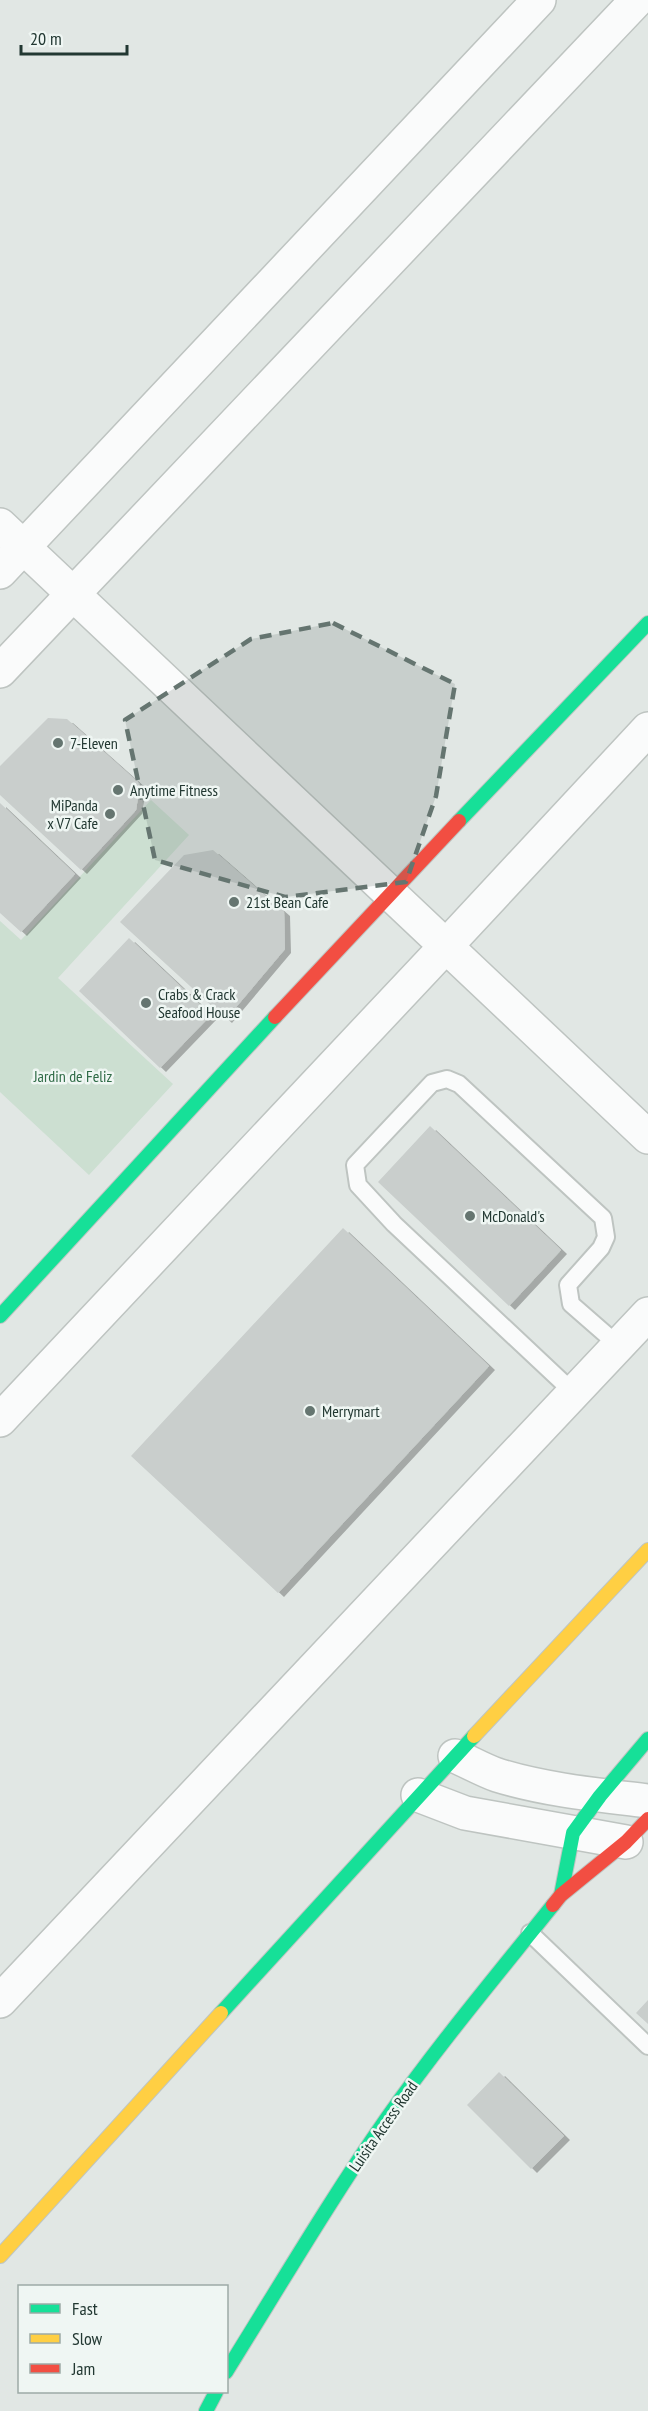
<svg xmlns="http://www.w3.org/2000/svg" width="648" height="2411" font-family="'PT Sans Narrow',sans-serif">
<style>
.green{fill:#ccdfd1}
.building{fill:#c9cecc;filter:url(#shadow)}
.lines{fill:none;stroke-linecap:round;stroke-linejoin:round}
.lane-casing{stroke:#bec4c1;stroke-width:20}
.street-casing{stroke:#bec4c1;stroke-width:36}
.fast-casing{stroke:#bec5c2;stroke-width:16}
.slow-casing{stroke:#bec5c2;stroke-width:16}
.jam-casing{stroke:#bec5c2;stroke-width:16}
.lane{stroke:#fafbfb;stroke-width:16}
.street{stroke:#fafbfb;stroke-width:33}
.fast{stroke:#16e098;stroke-width:14}
.slow{stroke:#ffcf43;stroke-width:14}
.jam{stroke:#f24e42;stroke-width:14}
.marked{fill:#657570;fill-opacity:0.2;stroke:#657570;stroke-width:4.5;stroke-dasharray:12 8;stroke-linejoin:round}
.poi-dot{fill:#657570;stroke:#eff6f3;stroke-width:2}
.labels{text-anchor:middle;dominant-baseline:central;stroke-width:5;stroke-linejoin:round;paint-order:stroke}
.poi-label{font-size:16px;fill:#223832;stroke:#eff6f3;text-anchor:start}
.park-label{font-size:16px;fill:#2f6b46;stroke:#eff6f3}
.street-label{font-size:16px;fill:#223832;stroke:#eff6f3}
</style>
<defs>
<filter id="shadow"><feDropShadow dx="6" dy="4" stdDeviation="0" flood-color="#0004"/></filter>
</defs>
<rect width="100%" height="100%" fill="#e1e7e4"/>
<path class="green" d="M 151,800 L 189,835 L 58,978 L 173,1084 L 89,1175 L 0,1092 L 0,921 L 21,940 Z"/>
<path class="building" d="M 48,718 L 67,719 L 140,784 L 136,810 L 81,870 L 0,795 L 0,766 Z
M 0,803 L 75,874 L 21,932 L 0,913 Z
M 213,850 L 284,912 L 285,949 L 226,1019 L 120,922 L 184,855 Z
M 129,938 L 211,1015 L 160,1068 L 79,991 Z
M 430,1126 L 561,1250 L 509,1306 L 378,1182 Z
M 343,1228 L 489,1366 L 278,1593 L 131,1456 Z
M 648,2000 L 648,2024 L 636,2013 Z
M 499,2072 L 564,2136 L 531,2169 L 467,2105 Z"/>
<g class="lines">
<g class="lane-casing">
<path id="lane" d="M 574,1393 L 394,1224 L 358,1185 L 355,1165 L 432,1083 L 447,1079 L 459,1084 L 603,1218 L 606,1237 L 601,1248 L 568,1285 L 571,1304 L 618,1345
M 530,1933 L 648,2046"/>
</g>
<g class="street-casing">
<path id="street" d="M 0,525 L 648,1137
M 0,572 L 539,0
M 0,671 L 637,0
M 0,1420 L 446,946 L 648,729
M 455,1756 C 469,1762 483,1770 497,1775 C 545,1790 598,1795 648,1801
M 418,1795 L 465,1813 L 626,1842
M 0,2001 L 648,1314"/>
</g>
<g class="fast-casing">
<path id="fast" d="M 459,821 L 648,623
M 0,1316 L 275,1017
M 561,1895 L 573,1833 L 600,1796 L 648,1739
M 221,2013 L 474,1736
M 226,2372 C 279,2287 330,2200 387,2118 C 439,2044 497,1975 553,1905
M 206,2411 L 216,2392"/>
</g>
<g class="slow-casing">
<path id="slow" d="M 474,1736 L 648,1550
M 0,2256 L 221,2013"/>
</g>
<g class="jam-casing">
<path id="jam" d="M 275,1017 L 459,821
M 553,1905 L 561,1895 L 626,1842 L 648,1819"/>
</g>
<use href="#lane" class="lane"/>
<use href="#street" class="street"/>
<use href="#fast" class="fast"/>
<use href="#slow" class="slow"/>
<use href="#jam" class="jam"/>
</g>
<path class="marked" d="M 333,623 L 455,684 L 436,796 L 406,882 L 285,897 L 155,860 L 125,720 L 251,639 Z"/>
<g class="poi-dot">
<circle cx="58" cy="743" r="6"/>
<circle cx="118" cy="790" r="6"/>
<circle cx="110" cy="814" r="6"/>
<circle cx="234" cy="902" r="6"/>
<circle cx="146" cy="1003" r="6"/>
<circle cx="470" cy="1216" r="6"/>
<circle cx="310" cy="1411" r="6"/>
</g>
<g class="labels">
<g class="poi-label">
<text x="70" y="743">7-Eleven</text>
<text x="130" y="790">Anytime Fitness</text>
<text x="98" y="805" text-anchor="end">MiPanda<tspan x="98" dy="18">x V7 Cafe</tspan></text>
<text x="246" y="902">21st Bean Cafe</text>
<text x="158" y="994">Crabs &amp; Crack<tspan x="158" dy="18">Seafood House</tspan></text>
<text x="482" y="1216">McDonald's</text>
<text x="322" y="1411">Merrymart</text>
</g>
<g class="park-label">
<text x="73" y="1076">Jardin de Feliz</text>
</g>
<g class="street-label">
<text transform="translate(383 2126) rotate(-55)">Luisita Access Road</text>
</g>
</g>
<rect x="18" y="2285" width="210" height="108" fill="#eff6f3" stroke="#9daaa6" stroke-width="1.5"/>
<rect x="30" y="2304" width="30" height="9" fill="#16e098" stroke="#9daaa6" stroke-width="1.5"/>
<text x="72" y="2315" font-size="18" fill="#223832">Fast</text>
<rect x="30" y="2334" width="30" height="9" fill="#ffcf43" stroke="#9daaa6" stroke-width="1.5"/>
<text x="72" y="2345" font-size="18" fill="#223832">Slow</text>
<rect x="30" y="2364" width="30" height="9" fill="#f24e42" stroke="#9daaa6" stroke-width="1.5"/>
<text x="72" y="2375" font-size="18" fill="#223832">Jam</text>
<path d="M21 45v9h106v-9" fill="none" stroke="#223832" stroke-width="3"/>
<text x="30" y="45" font-size="18" fill="#223832" stroke="#eff6f3" stroke-width="4.5" paint-order="stroke">20 m</text>
</svg>
